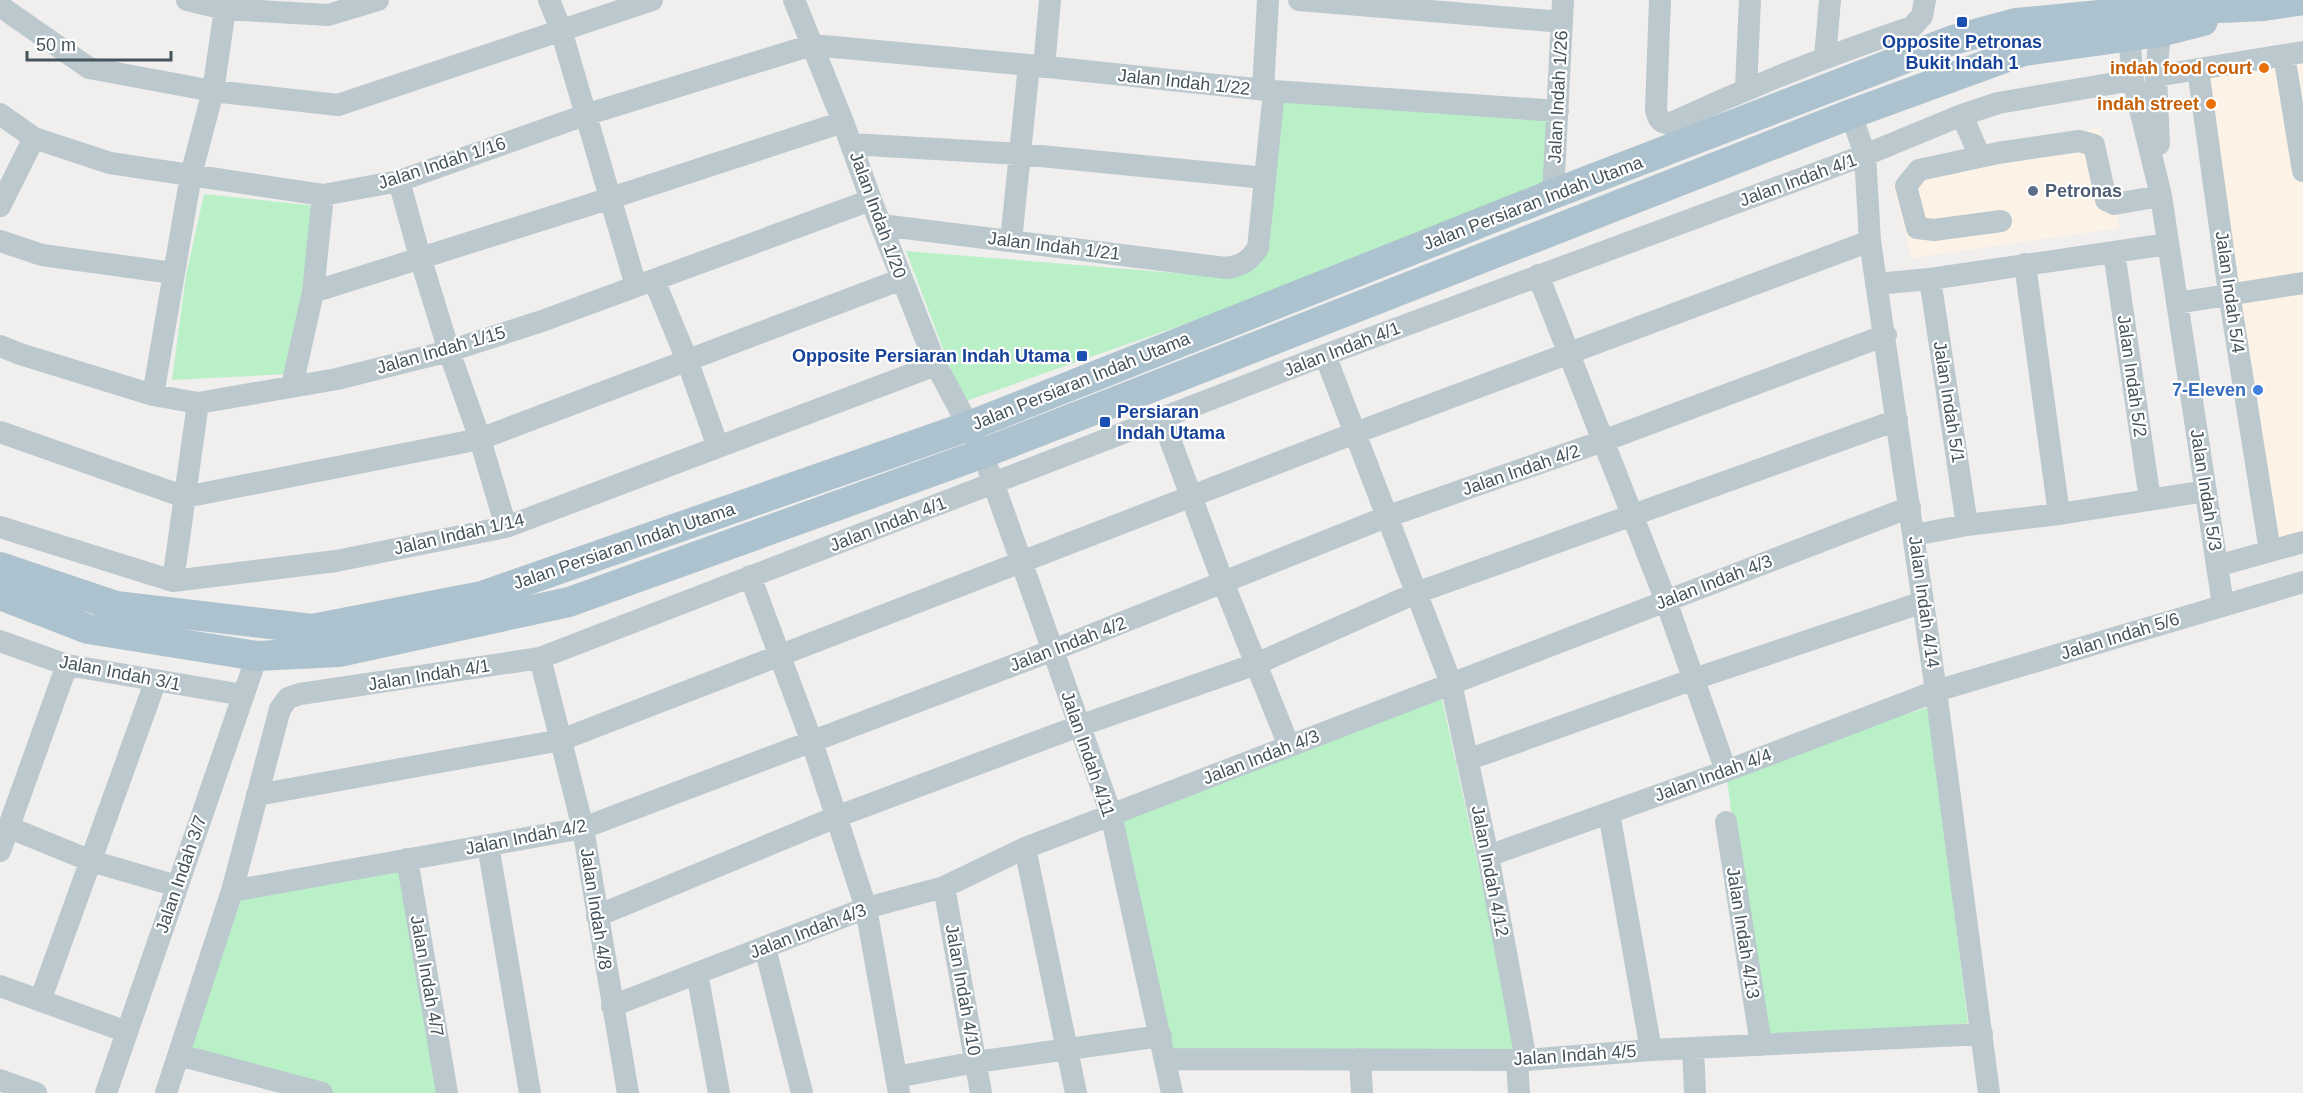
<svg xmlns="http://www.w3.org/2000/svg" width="2303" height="1093" font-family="Helvetica,sans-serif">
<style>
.commercial{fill:#fcf3e6}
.green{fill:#baf0c7}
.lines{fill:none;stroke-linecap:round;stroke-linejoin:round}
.minor{stroke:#bbc8ce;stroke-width:22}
.major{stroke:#acc2ce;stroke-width:30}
.transit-dot{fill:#1a4fb4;stroke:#fff;stroke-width:2}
.food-dot{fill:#e8710a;stroke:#fff;stroke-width:2}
.service-dot{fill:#5c6f8a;stroke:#fff;stroke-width:2}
.shop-dot{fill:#3f7fe0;stroke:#fff;stroke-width:2}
.labels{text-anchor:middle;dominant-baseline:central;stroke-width:4.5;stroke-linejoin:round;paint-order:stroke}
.transit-label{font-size:18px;font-weight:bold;fill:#164399;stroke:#fff}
.food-label{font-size:18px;font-weight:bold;fill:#c56008;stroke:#fff;text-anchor:end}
.street-label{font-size:18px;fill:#45545c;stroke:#fff}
.service-label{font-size:18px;font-weight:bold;fill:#4e5e75;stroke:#fff;text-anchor:start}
.shop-label{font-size:18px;font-weight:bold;fill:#366cbe;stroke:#fff;text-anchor:end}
</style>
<rect width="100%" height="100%" fill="#f1eeee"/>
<path class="commercial" d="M 2303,59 L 2303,534 L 2275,541 L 2206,76 Z
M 2100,128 L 2119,228 L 1912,258 L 1893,186 L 1915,161 Z"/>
<path class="green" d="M 1281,100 L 1552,118 L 1549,191 L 1239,305 L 963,402 L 906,251 L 1226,277 L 1247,272 Z
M 204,194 L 317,206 L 289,374 L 172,380 L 186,275 Z
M 1442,699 L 1519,1054 L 1171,1050 L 1118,818 Z
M 1929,707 L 1968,1023 L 1761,1045 L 1726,771 Z
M 404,866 L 441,1093 L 332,1093 L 184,1056 L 232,891 Z"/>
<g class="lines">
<path class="minor" d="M 187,0 L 225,9 L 328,15 L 378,0
M 549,0 L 561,30 L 636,286
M 794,0 L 843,122 L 871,200 L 936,365 L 975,438
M 1299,0 L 1562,22
M 1660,0 L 1656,110 C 1658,119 1660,122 1669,124 C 1749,87 1829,55 1912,27 L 1922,16 L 1925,0
M 0,6 L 89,68 L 213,91 L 338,105 L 652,0
M 2129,36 L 2133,80 L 2161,196 L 2223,605
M 2284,55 L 2303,171
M 1825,57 L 1830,0
M 1044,67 L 1050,0
M 2198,69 L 2229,293 L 2270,551
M 2156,76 L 2303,52
M 1746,88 L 1750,0
M 1263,90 L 1268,0
M 0,114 L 34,138 L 110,163 L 323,195 L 399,181 L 585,115 L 812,45 L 1029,65 L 1274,91 L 1558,111
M 1851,114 L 1865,155 L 1870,241 L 1936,691 L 1989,1093
M 1962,115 L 1980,157
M 851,144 L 1020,154 L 1265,178
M 2159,144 L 2156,76 L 2160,32
M 399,181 L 420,257 L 449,351 L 480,439 L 506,527
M 1553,194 L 1563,0
M 0,206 L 34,138
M 2001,221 L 1934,230 L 1917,228 L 1906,186 L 1919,170 L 1998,153 L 2079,141 L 2094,145 L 2106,200 L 2114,204 L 2161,196
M 881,225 L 1226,268 C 1242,266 1249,261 1258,248 L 1274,91
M 0,241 L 42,255 L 173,273
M 1011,241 L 1029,65
M 2114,252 L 2150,500
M 2025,264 L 2059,514
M 1538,275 L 1666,601 L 1726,771
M 1930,279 L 1967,525
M 654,280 L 687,360 L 718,447
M 1876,284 L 1930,279 L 2168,244
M 313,292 L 611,198 L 843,122
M 2177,303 L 2303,283
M 0,346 L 20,354 L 153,395 L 198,403 L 337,379 L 449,351 L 542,321 L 871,200
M 1325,355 L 1451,683 L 1488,856 L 1526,1060
M 292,386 L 313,292 L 323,195
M 153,395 L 191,175 L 213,91 L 225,9
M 1162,418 L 1223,582 L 1289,746
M 0,432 L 185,497 L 480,439 L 902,279
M 989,471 L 1111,814 L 1172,1093
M 0,527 L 173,581 L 336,561 L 506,527 L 936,365
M 1914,535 L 1967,525 L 2059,514 L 2206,491
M 2217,566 L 2303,542
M 750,576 L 812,742 L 866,908 L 899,1093
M 173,581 L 198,403
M 0,641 L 67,665 L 243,695
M 540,658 L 583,828 L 628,1093
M 1467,760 L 1694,679 L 1923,602
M 257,795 L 561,740 L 1355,433 L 1870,241
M 1609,813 L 1651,1050
M 1726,822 L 1761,1045
M 8,827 L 91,861 L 177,886
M 488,845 L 530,1093
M 1025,848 L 1076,1093
M 0,851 L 67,665
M 1488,856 L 1726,771 L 1936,691 L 2303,582
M 407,859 L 447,1093
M 944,887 L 981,1093
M 232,891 L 583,828 L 1051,651 L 1386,517 L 1603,441 L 1886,335
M 597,916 L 836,817 L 1079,726 L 1256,664 L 1416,593 L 1897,420
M 765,948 L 802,1093
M 697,973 L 719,1093
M 0,986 L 127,1032
M 40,1001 L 156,680
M 612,1006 L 866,908 L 944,887 L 1025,848 L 1910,507
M 1693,1048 L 1695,1093
M 179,1055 L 322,1093
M 1166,1059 L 1526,1060 L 1651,1050 L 1982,1034
M 1360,1059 L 1362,1093
M 1517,1060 L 1519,1093
M 896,1077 L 976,1062 L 1161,1036
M 0,1080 L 36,1093
M 106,1093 L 257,656
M 166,1093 L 232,891 L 280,709 L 288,698 L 300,694 L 540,658 L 1325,355 L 1865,155 L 1962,115 L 1998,103 L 2133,80"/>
<path class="major" d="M 0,567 L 116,606 L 312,629 L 482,596 L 969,426 L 1553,194 L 1953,40 L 2016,23 L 2130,12 L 2264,6 L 2303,0
M 0,595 L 88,629 L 257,656 L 339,652 L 569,602 L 981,454 L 1851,114 L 2024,51 L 2160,32 L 2203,21"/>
</g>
<g class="transit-dot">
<rect x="1956" y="16" width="12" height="12" rx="3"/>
<rect x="1076" y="350" width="12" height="12" rx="3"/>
<rect x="1099" y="416" width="12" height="12" rx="3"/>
</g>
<g class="food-dot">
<circle cx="2264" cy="68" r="6"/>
<circle cx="2211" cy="104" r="6"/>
</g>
<circle class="service-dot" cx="2033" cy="191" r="6"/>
<circle class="shop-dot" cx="2258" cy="390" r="6"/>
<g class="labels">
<g class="transit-label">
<text x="1962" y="42">Opposite Petronas<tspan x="1962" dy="21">Bukit Indah 1</tspan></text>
<text x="1070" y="356" text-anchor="end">Opposite Persiaran Indah Utama</text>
<text x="1117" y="412" text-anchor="start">Persiaran<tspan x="1117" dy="21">Indah Utama</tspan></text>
</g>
<g class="food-label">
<text x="2252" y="68">indah food court</text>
<text x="2199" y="104">indah street</text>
</g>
<g class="street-label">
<text transform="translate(1184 82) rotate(6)">Jalan Indah 1/22</text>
<text transform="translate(1558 97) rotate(-87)">Jalan Indah 1/26</text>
<text transform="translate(442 163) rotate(-18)">Jalan Indah 1/16</text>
<text transform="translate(1798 180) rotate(-20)">Jalan Indah 4/1</text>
<text transform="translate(1533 203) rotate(-21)">Jalan Persiaran Indah Utama</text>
<text transform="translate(878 215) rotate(70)">Jalan Indah 1/20</text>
<text transform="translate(1054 246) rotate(7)">Jalan Indah 1/21</text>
<text transform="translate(2230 292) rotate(82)">Jalan Indah 5/4</text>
<text transform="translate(1342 349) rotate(-21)">Jalan Indah 4/1</text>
<text transform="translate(441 350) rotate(-16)">Jalan Indah 1/15</text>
<text transform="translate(2132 376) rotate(82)">Jalan Indah 5/2</text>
<text transform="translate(1081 381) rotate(-22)">Jalan Persiaran Indah Utama</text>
<text transform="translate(1949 402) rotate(81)">Jalan Indah 5/1</text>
<text transform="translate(1521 470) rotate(-19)">Jalan Indah 4/2</text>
<text transform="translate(2206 490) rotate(81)">Jalan Indah 5/3</text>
<text transform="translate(888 524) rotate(-21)">Jalan Indah 4/1</text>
<text transform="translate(459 534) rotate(-13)">Jalan Indah 1/14</text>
<text transform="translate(624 546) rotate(-19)">Jalan Persiaran Indah Utama</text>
<text transform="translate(1714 582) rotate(-21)">Jalan Indah 4/3</text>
<text transform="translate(1924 602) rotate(82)">Jalan Indah 4/14</text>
<text transform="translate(2120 636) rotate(-17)">Jalan Indah 5/6</text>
<text transform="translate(1068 644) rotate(-21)">Jalan Indah 4/2</text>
<text transform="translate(120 673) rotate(11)">Jalan Indah 3/1</text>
<text transform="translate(429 675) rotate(-9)">Jalan Indah 4/1</text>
<text transform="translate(1088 754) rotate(71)">Jalan Indah 4/11</text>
<text transform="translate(1261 757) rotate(-21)">Jalan Indah 4/3</text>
<text transform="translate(1713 775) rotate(-20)">Jalan Indah 4/4</text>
<text transform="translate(526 837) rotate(-11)">Jalan Indah 4/2</text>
<text transform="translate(1490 871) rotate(79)">Jalan Indah 4/12</text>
<text transform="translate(181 874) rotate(-71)">Jalan Indah 3/7</text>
<text transform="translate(596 909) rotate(81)">Jalan Indah 4/8</text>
<text transform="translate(808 931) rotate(-21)">Jalan Indah 4/3</text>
<text transform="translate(1743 933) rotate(81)">Jalan Indah 4/13</text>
<text transform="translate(427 976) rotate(80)">Jalan Indah 4/7</text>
<text transform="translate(963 990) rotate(80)">Jalan Indah 4/10</text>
<text transform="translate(1575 1055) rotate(-4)">Jalan Indah 4/5</text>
</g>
<g class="service-label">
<text x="2045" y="191">Petronas</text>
</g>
<g class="shop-label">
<text x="2246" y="390">7-Eleven</text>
</g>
</g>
<path d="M27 51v9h144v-9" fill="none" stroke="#45545c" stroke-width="3"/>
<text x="36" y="51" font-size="18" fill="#45545c" stroke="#ffffff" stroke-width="4.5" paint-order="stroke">50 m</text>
</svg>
